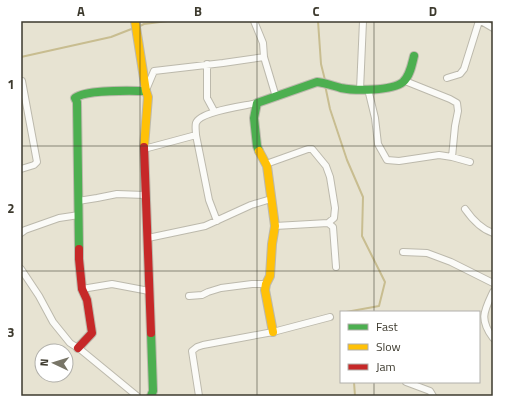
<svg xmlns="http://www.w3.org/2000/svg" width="514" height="417" font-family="'Titillium Web',sans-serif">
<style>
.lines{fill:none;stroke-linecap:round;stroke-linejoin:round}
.stream{stroke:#c8bd90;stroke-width:2}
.street-casing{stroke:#bcb9ac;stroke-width:8}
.fast-casing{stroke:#bcb9ac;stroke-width:10}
.slow-casing{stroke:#bcb9ac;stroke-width:10}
.jam-casing{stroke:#bcb9ac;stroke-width:10}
.street{stroke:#fbfbf8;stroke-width:6}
.fast{stroke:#4caf50;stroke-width:8}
.slow{stroke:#ffc107;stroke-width:8}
.jam{stroke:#c62828;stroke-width:8}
.grid{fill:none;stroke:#3d3a2e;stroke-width:1;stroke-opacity:0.55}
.neatline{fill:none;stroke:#3d3a2e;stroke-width:1.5}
.grid-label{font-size:13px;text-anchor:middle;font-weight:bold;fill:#3d3a2e}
</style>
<rect width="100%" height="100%" fill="#e7e3d2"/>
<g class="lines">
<path class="stream" d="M 318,21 L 321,64 L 325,80
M 138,27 L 144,24 L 168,21
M 21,57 L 111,37 L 134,28
M 325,85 L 330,109 L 347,160 L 363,197 L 362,236 L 385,282 L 379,306 L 346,312
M 354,382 L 355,396"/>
<g class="street-casing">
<path id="street" d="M 254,21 L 263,43 L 264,57 L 276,97
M 481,21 L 493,28
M 207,64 L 207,98 L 214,111
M 447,78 L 460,74 L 464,69 L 479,21
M 405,81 L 450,99 L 457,103 L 458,111 L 455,126 L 452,157
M 368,89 L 375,118 L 378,144 L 387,160 L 399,161 L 439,155 L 452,157 L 470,162
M 146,90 L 154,71 L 223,63 L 264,57
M 360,90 L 363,21
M 196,135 L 209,200 L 217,221
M 144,149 L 196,135 C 196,132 195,126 196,123 C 200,111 245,106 257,103
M 266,164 L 308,149 L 312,149 L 326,166 L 330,177 L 335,208 L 334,218 L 328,223 L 333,227 L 336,267
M 21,169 L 34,165 L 37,162 L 22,81
M 78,201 L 97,198 L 117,194 L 145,195
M 465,209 C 472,219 481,229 493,233
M 275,226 L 328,223
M 21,233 L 25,230 L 59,218 L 79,215
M 148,238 L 205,226 L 251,205 L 271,199
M 403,252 L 427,253 L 451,262 L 493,283
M 21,269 L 39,296 L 53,322 L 70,343 L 81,350 L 137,396
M 82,289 L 112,284 L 149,291
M 493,292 C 484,311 479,319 493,338
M 189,296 L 202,295 L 208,292 L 221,288 L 252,284 L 266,284
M 406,382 L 430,391 L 433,396
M 199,396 L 192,351 L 197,347 L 203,345 L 273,332 L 330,317"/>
</g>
<g class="fast-casing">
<path id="fast" d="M 259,151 L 257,146 L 254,118 L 257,103 L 317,82 C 326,83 333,86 341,88 C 355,91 392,91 403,82 C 410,76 412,64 414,56
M 79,249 L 77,102 L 75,98 C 87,89 130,91 146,91
M 151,333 L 153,391 L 151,396"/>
</g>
<g class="slow-casing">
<path id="slow" d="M 135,21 L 146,91 L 148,97 L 144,147
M 259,151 L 267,166 L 275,226 L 272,244 L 270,276 L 266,284 L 265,290 L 273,332"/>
</g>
<g class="jam-casing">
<path id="jam" d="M 144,147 L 151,333
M 78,348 L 92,333 L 87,300 L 82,289 L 79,259 L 79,249"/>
</g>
<use href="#street" class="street"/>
<use href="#fast" class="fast"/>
<use href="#slow" class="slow"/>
<use href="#jam" class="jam"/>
</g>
<path class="grid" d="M 140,21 L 140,396M 257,21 L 257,396M 374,21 L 374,312M 21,146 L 493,146M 21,271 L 493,271M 374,382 L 374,396"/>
<rect width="514" height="417" fill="none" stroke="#ffffff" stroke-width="44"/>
<rect x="340" y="311" width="140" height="72" fill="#ffffff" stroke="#b1b0ab"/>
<rect x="348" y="324" width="20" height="6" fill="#4caf50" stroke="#b1b0ab"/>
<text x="376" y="331" font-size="12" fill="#3d3a2e">Fast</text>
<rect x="348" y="344" width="20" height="6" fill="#ffc107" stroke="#b1b0ab"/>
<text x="376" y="351" font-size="12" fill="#3d3a2e">Slow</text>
<rect x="348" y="364" width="20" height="6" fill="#c62828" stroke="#b1b0ab"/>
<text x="376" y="371" font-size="12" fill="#3d3a2e">Jam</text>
<g transform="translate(54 363) rotate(274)"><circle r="19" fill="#ffffff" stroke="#b1b0ab"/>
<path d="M0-3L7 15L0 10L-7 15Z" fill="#787567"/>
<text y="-6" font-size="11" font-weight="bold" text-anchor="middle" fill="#3d3a2e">N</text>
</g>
<rect x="22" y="22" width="470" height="373" class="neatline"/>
<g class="grid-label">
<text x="81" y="16">A</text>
<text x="198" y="16">B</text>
<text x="316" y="16">C</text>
<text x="433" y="16">D</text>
<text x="11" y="89">1</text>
<text x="11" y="213">2</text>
<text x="11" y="337">3</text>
</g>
</svg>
